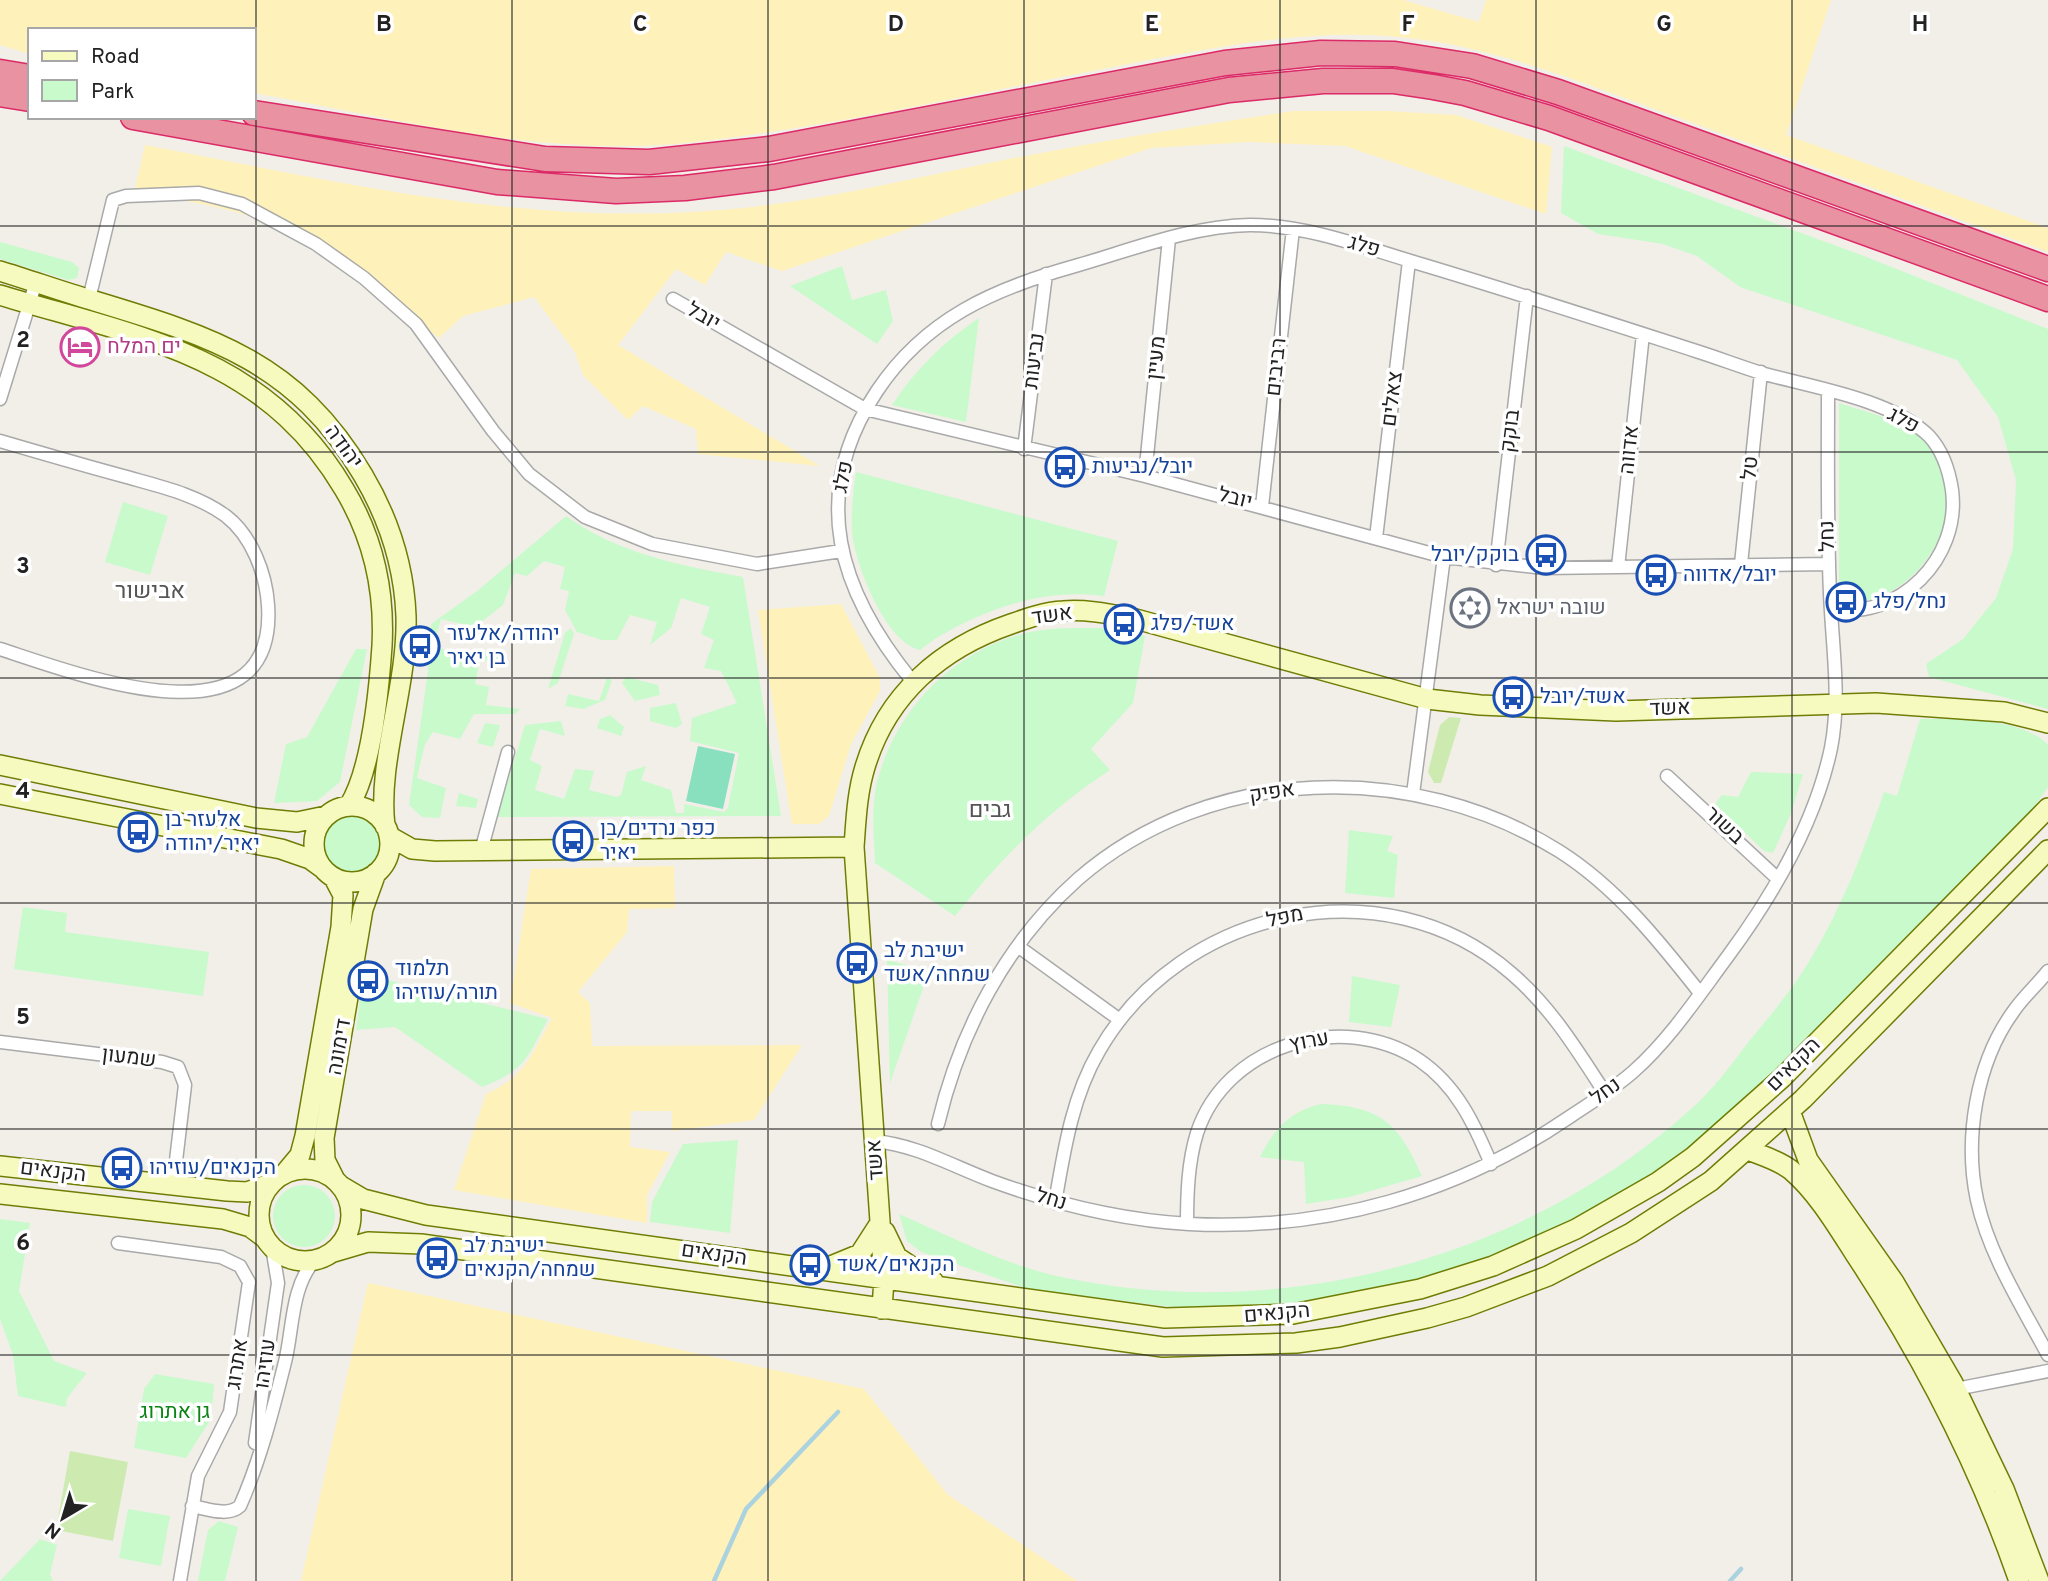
<svg xmlns="http://www.w3.org/2000/svg" width="2048" height="1581" font-family="Overpass,Heebo,sans-serif">
<style>
.grass{fill:#cdebb0}
.sand{fill:#fff1ba}
.park{fill:#c8facc}
.pitch{fill:#88e0be}
.lines{fill:none;stroke-linecap:round;stroke-linejoin:round}
.stream{stroke:#aad3df;stroke-width:4.5}
.street-casing{stroke:#a9a9a9;stroke-width:15}
.secondary-casing{stroke:#707d05;stroke-width:22}
.highway-casing{stroke:#dc2a67;stroke-width:27}
.street{stroke:#fff;stroke-width:12}
.secondary{stroke:#f7fabf;stroke-width:19}
.highway{stroke:#e892a2;stroke-width:24}
.grid{fill:none;stroke:#222;stroke-width:2;stroke-opacity:0.55}
.labels{text-anchor:middle;dominant-baseline:central;stroke-width:7;stroke-linejoin:round;paint-order:stroke}
.street-label{font-size:21px;fill:#222;stroke:#fff}
.hotel-label{font-size:21px;fill:#b23c85;stroke:#fff;text-anchor:start}
.transit-label{font-size:21px;fill:#164399;stroke:#fff;text-anchor:start}
.worship-label{font-size:21px;fill:#5b616d;stroke:#fff;text-anchor:start}
.park-label{font-size:21px;fill:#0c8416;stroke:#fff}
.neighbourhood-label{font-size:23px;fill:#555;stroke:#fff}
.grid-label{font-size:23px;text-anchor:middle;font-weight:bold;fill:#222;stroke:#fff;stroke-width:7;stroke-linejoin:round;paint-order:stroke}
</style>
<rect width="100%" height="100%" fill="#f2efe9"/>
<path class="grass" d="M 1449,717 L 1461,718 L 1441,783 L 1434,783 L 1428,772 L 1440,725 Z
M 70,1451 L 128,1462 L 113,1541 L 56,1530 Z"/>
<path class="sand" d="M 0,0 L 1403,0 L 1479,22 L 1486,0 L 1831,0 L 1786,135 L 2048,228 L 2048,252 C 1926,207 1804,163 1682,119 C 1590,86 1497,46 1398,37 C 1303,28 1207,49 1113,67 C 971,94 829,128 685,143 C 543,158 393,118 254,93 L 254,30 L 30,30 L 30,54 L 0,45 Z
M 1294,111 L 1387,111 L 1456,115 L 1552,147 L 1546,214 L 1345,146 L 1249,142 L 1151,148 L 782,271 L 726,252 L 705,285 L 676,269 L 618,345 L 820,466 L 698,454 L 696,429 L 643,406 L 628,420 L 583,375 L 575,352 L 534,297 L 463,316 L 439,338 C 389,299 338,254 280,228 C 234,207 183,200 134,193 L 145,145 C 330,180 516,225 706,211 C 804,205 899,181 994,162 C 1094,142 1194,126 1294,111 Z
M 841,604 L 880,678 L 880,691 L 851,744 L 829,816 L 819,824 L 792,824 L 758,610 Z
M 674,866 L 675,908 L 629,909 L 627,932 L 578,992 L 590,1003 L 592,1046 L 802,1045 L 754,1120 L 672,1131 L 672,1111 L 631,1111 L 630,1147 L 670,1152 L 647,1195 L 647,1223 L 454,1190 L 486,1094 C 526,1076 531,1055 552,1018 L 510,1003 L 531,869 Z
M 368,1283 L 864,1389 L 948,1495 L 1077,1581 L 301,1581 Z"/>
<path class="park" d="M 1564,146 L 1864,256 L 2048,329 L 2048,709 L 1929,677 L 1926,664 L 1963,639 L 1996,598 L 2013,549 L 2016,480 L 1998,417 L 1957,360 L 1740,287 L 1697,256 L 1663,244 L 1598,234 L 1561,213 Z
M 0,242 L 72,262 L 79,268 L 77,278 L 68,280 L 0,259 Z
M 842,266 L 852,300 L 886,290 L 893,321 L 877,344 L 790,286 Z
M 979,318 L 966,422 L 892,405 C 915,370 943,342 979,318 Z
M 1839,403 C 1868,413 1901,419 1923,440 C 1984,500 1922,609 1839,603 Z
M 856,472 L 1118,541 L 1104,596 C 1046,588 987,608 938,637 C 931,641 926,646 920,650 C 885,642 855,564 852,532 C 851,511 853,492 856,472 Z
M 123,502 L 168,516 L 150,575 L 105,562 Z
M 566,516 C 619,554 679,565 743,577 L 781,816 L 497,817 L 525,725 L 561,721 L 565,736 L 540,729 L 530,760 L 542,766 L 535,790 L 564,799 L 575,769 L 594,771 L 589,790 L 617,797 L 621,795 L 627,772 L 646,766 L 641,780 L 671,790 L 676,813 L 684,813 L 684,804 L 724,812 L 728,808 L 739,753 L 690,741 L 692,718 L 737,703 L 721,671 L 704,668 L 714,640 L 701,634 L 710,607 L 681,598 L 671,628 L 650,645 L 657,622 L 630,615 L 617,640 L 602,640 L 577,632 L 565,610 L 569,591 L 560,589 L 565,567 L 544,561 L 527,576 L 515,573 L 503,605 L 475,627 L 441,619 L 434,644 L 438,648 L 468,657 L 477,648 L 498,655 L 497,663 L 480,659 L 475,684 L 489,687 L 486,705 L 520,709 L 515,714 L 474,714 L 460,739 L 433,732 L 425,744 L 417,778 L 446,788 L 440,818 L 422,817 L 409,805 L 428,671 L 431,624 L 477,591 Z
M 571,628 L 574,634 L 558,683 L 548,689 L 565,633 Z
M 1100,628 L 1145,636 L 1133,703 L 1091,749 L 1110,770 C 1049,810 1000,859 955,916 L 875,863 C 874,837 871,807 877,782 C 896,708 955,649 1030,632 C 1053,627 1077,628 1100,628 Z
M 356,649 L 367,649 L 340,782 L 317,801 L 274,803 L 286,744 L 307,737 Z
M 626,677 L 658,685 L 660,695 L 635,701 L 622,683 Z
M 607,678 L 612,680 L 605,700 L 583,709 L 565,706 L 568,694 L 599,701 Z
M 676,703 L 682,724 L 676,728 L 650,721 L 650,708 Z
M 610,715 L 624,727 L 621,736 L 597,728 L 600,719 Z
M 1920,719 C 1956,719 2022,717 2048,745 L 2048,787 L 2034,807 L 1742,1103 L 1685,1154 L 1598,1211 L 1464,1269 L 1380,1290 L 1312,1302 L 1181,1308 L 1031,1290 L 921,1252 L 907,1241 L 899,1214 C 952,1237 1009,1267 1066,1278 C 1284,1323 1526,1259 1691,1109 C 1712,1091 1730,1066 1747,1044 C 1769,1017 1792,990 1810,960 C 1842,907 1864,850 1884,792 L 1897,796 Z
M 485,723 L 500,725 L 493,747 L 477,743 Z
M 1751,772 L 1803,774 L 1791,813 L 1773,853 L 1764,851 L 1715,804 L 1722,795 L 1738,797 Z
M 459,793 L 478,799 L 476,808 L 456,806 Z
M321 844a31 31 0 1 1 62 0a31 31 0 1 1-62 0Z
M 1349,830 L 1393,836 L 1387,851 L 1398,855 L 1394,898 L 1345,893 Z
M 23,907 L 67,913 L 65,932 L 209,952 L 203,996 L 14,969 Z
M 887,960 L 929,971 L 890,1083 Z
M 363,975 L 375,977 L 548,1019 C 527,1059 525,1070 482,1087 L 395,1027 L 356,1030 Z
M 1352,976 L 1400,985 L 1391,1027 L 1349,1022 Z
M 1321,1104 C 1380,1106 1399,1123 1422,1176 L 1350,1197 L 1306,1204 L 1304,1162 L 1260,1157 C 1274,1129 1290,1111 1321,1104 Z
M 738,1140 L 730,1233 L 650,1222 L 652,1202 L 683,1144 Z
M273 1216a31 31 0 1 1 62 0a31 31 0 1 1-62 0Z
M 0,1219 L 30,1223 L 19,1291 L 54,1361 L 87,1373 L 67,1398 L 66,1407 L 18,1396 L 13,1355 L 0,1319 Z
M 155,1374 L 214,1384 L 211,1419 L 186,1458 L 134,1448 L 144,1389 Z
M 128,1509 L 170,1516 L 161,1566 L 119,1558 Z
M 219,1521 L 238,1527 L 225,1581 L 198,1581 L 208,1530 Z
M 40,1539 L 57,1545 L 50,1574 L 53,1581 L 0,1581 Z"/>
<path class="pitch" d="M 698,746 L 735,754 L 723,809 L 686,801 Z"/>
<g class="lines">
<path class="stream" d="M 714,1581 L 746,1509 L 838,1412
M 1730,1581 L 1741,1569"/>
<g class="street-casing">
<path id="street" d="M 89,299 L 113,200 L 126,196 L 199,193 L 242,204 L 316,244 L 364,278 L 416,324 L 493,431 L 529,474 L 585,517 L 652,544 L 757,564 L 841,551
M 673,299 L 865,409 L 1145,476 L 1444,557 L 1544,568 L 1829,564
M 0,399 L 36,282
M 0,441 C 41,453 82,465 123,476 C 158,486 196,494 226,516 C 252,536 266,574 268,605 C 278,753 72,672 0,649
M 1024,449 L 1046,274
M 1145,476 L 1169,239
M 1262,506 L 1293,229
M 1376,538 L 1409,261
M 1741,564 L 1761,372
M 1496,565 L 1527,296
M 1618,567 L 1643,334
M 913,682 C 839,592 807,496 877,391 C 925,319 993,289 1075,266 C 1131,250 1191,226 1250,225 C 1307,225 1363,247 1417,263 C 1511,291 1603,321 1696,351 C 1718,358 1739,366 1761,373 C 1811,387 1891,399 1929,436 C 1943,451 1949,470 1952,490 C 1961,558 1899,621 1831,609
M 1667,776 L 1778,879
M 1413,794 L 1444,557
M 481,851 L 508,752
M 1019,947 L 1120,1020
M 2048,971 C 2037,985 2023,997 2013,1012 C 1976,1063 1964,1139 1977,1200 C 1989,1255 2022,1306 2048,1355
M 0,1042 L 162,1062 L 178,1067 L 185,1085 L 173,1186
M 938,1124 C 960,1031 1006,943 1078,879 C 1210,764 1413,760 1559,851 C 1616,887 1659,941 1700,993
M 874,1141 C 917,1145 952,1166 992,1181 C 1055,1204 1121,1220 1189,1224 C 1326,1231 1457,1194 1571,1116 C 1592,1102 1615,1088 1634,1071 C 1670,1039 1699,995 1728,956 C 1773,895 1815,824 1831,748 C 1841,697 1832,645 1830,593 C 1827,526 1828,459 1828,391
M 1055,1203 C 1064,1151 1072,1097 1099,1051 C 1181,908 1384,863 1511,973 C 1551,1007 1577,1050 1605,1093
M 1187,1224 C 1187,1194 1188,1162 1197,1133 C 1226,1044 1343,1010 1419,1060 C 1456,1085 1474,1123 1491,1164
M 118,1243 L 221,1257 L 240,1266 L 249,1282 L 230,1412 L 198,1476 L 180,1581
M 1956,1389 L 2048,1371
M 255,1443 L 278,1283 L 272,1247
M 192,1506 C 208,1509 228,1517 240,1506 C 260,1461 273,1410 285,1362 C 293,1330 291,1287 314,1261"/>
</g>
<g class="secondary-casing">
<path id="secondary" d="M 0,271 C 30,280 60,291 91,300 C 210,336 296,361 363,475 C 389,519 404,565 406,616 C 408,686 377,762 385,826
M 0,295 C 138,337 265,355 344,489 C 373,537 385,590 382,646 C 379,690 372,769 349,806
M 0,765 L 256,818 L 297,822 L 326,816
M 0,794 L 281,849 L 310,859 L 321,867
M314 844a38 38 0 1 1 76 0a38 38 0 1 1-76 0Z
M 389,836 L 412,849 L 435,851 L 854,847
M 1790,1111 L 1808,1160 L 1894,1282 L 1953,1383 L 2004,1489 L 2039,1581
M 1748,1150 C 1763,1156 1778,1160 1791,1170 C 1817,1192 1837,1226 1855,1254 C 1923,1357 1979,1465 2019,1581
M 0,1166 L 227,1191 L 247,1192 L 272,1183
M259 1215a46 46 0 1 1 92 0a46 46 0 1 1-92 0Z
M 285,1173 L 300,1155 L 305,1136 L 341,927 L 343,895 L 334,878
M 335,1180 L 325,1160 L 324,1138 L 363,909 L 376,873
M 341,1186 L 363,1199 L 426,1215 L 1165,1318 L 1293,1314 L 1420,1289 L 1493,1266 L 1576,1229 L 1658,1182 L 1693,1157 L 1782,1078 L 2048,808
M 0,1194 L 223,1219 L 250,1227 L 265,1238
M 885,1232 L 897,1257 L 933,1281
M 334,1252 L 368,1242 L 421,1244 L 1163,1347 L 1296,1343 L 1340,1337 L 1427,1318 L 1466,1307 L 1548,1276 L 1631,1233 L 1711,1181 L 1803,1099 L 2048,850
M 826,1268 L 860,1254 L 880,1223
M 882,1309 L 884,1279 L 854,847 C 856,820 857,793 865,767 C 887,694 941,648 1011,624 C 1028,618 1045,612 1063,611 C 1086,609 1110,614 1132,618 L 1427,699 L 1480,705 L 1616,711 L 1876,703 L 2004,712 L 2048,723"/>
</g>
<g class="highway-casing">
<path id="highway" d="M 0,72 L 30,77
M 0,94 L 30,99
M 254,113 L 545,159 L 649,162 L 769,149 L 1225,63 L 1321,53 L 1395,54 L 1472,66 L 1558,92 L 2048,269
M 133,117 L 497,182 L 616,191 L 685,188 L 774,177 L 1229,90 L 1323,81 L 1393,81 L 1433,87 L 1465,93 L 1549,118 L 2048,299"/>
</g>
<use href="#street" class="street"/>
<use href="#secondary" class="secondary"/>
<use href="#highway" class="highway"/>
</g>
<path class="grid" d="M 256,0 L 256,1581M 512,0 L 512,1581M 768,0 L 768,1581M 1024,0 L 1024,1581M 1280,0 L 1280,1581M 1536,0 L 1536,1581M 1792,0 L 1792,1581M 0,226 L 2048,226M 0,452 L 2048,452M 0,678 L 2048,678M 0,903 L 2048,903M 0,1129 L 2048,1129M 0,1355 L 2048,1355"/>
<defs>
<g id="hotel-ring" transform="scale(2.0125)"><circle r="9.5" fill="#fff" stroke="#d1479c" stroke-width="1.5"/><path d="M-6-4.5h1.5V1H6V5H4.5V3h-9V5H-6ZM-4 0a1.8 1.8 0 1 1 3.6 0ZM.5 0V-2.5h3Q6-2.5 6 0Z" fill="#d1479c"/></g>
<g id="bus-ring" transform="scale(2.0125)"><circle r="9.5" fill="#fff" stroke="#1a4fb4" stroke-width="1.5"/><path d="M-5-6H5V4H4V6H2V4H-2V6H-4V4H-5ZM-3.5-4V0h7V-4ZM-3.5 1.2v1.5H-2V1.2ZM2 1.2v1.5H3.5V1.2Z" fill="#1a4fb4"/></g>
<g id="synagogue-ring" transform="scale(2.0125)"><circle r="9.5" fill="#fff" stroke="#6b7280" stroke-width="1.5"/><path d="M0-6.5L5.6 3.2H-5.6ZM0 6.5L5.6-3.2H-5.6Z" fill="#6b7280"/></g>
</defs>
<g fill-rule="evenodd">
<use href="#hotel-ring" x="80" y="347"/>
<use href="#bus-ring" x="1065" y="467"/>
<use href="#bus-ring" x="1546" y="555"/>
<use href="#bus-ring" x="1656" y="575"/>
<use href="#bus-ring" x="1846" y="602"/>
<use href="#synagogue-ring" x="1470" y="608"/>
<use href="#bus-ring" x="1124" y="624"/>
<use href="#bus-ring" x="420" y="646"/>
<use href="#bus-ring" x="1513" y="697"/>
<use href="#bus-ring" x="138" y="832"/>
<use href="#bus-ring" x="573" y="841"/>
<use href="#bus-ring" x="857" y="963"/>
<use href="#bus-ring" x="368" y="981"/>
<use href="#bus-ring" x="122" y="1168"/>
<use href="#bus-ring" x="437" y="1258"/>
<use href="#bus-ring" x="810" y="1265"/>
</g>
<g class="labels">
<g class="street-label">
<text transform="translate(1364 247) rotate(16)">פלג</text>
<text transform="translate(703 317) rotate(30)">יובל</text>
<text transform="translate(1157 358) rotate(-84)">מעיין</text>
<text transform="translate(1035 361) rotate(-83)">נביעות</text>
<text transform="translate(1277 367) rotate(-84)">רביבים</text>
<text transform="translate(1393 399) rotate(-83)">צאלים</text>
<text transform="translate(1903 421) rotate(28)">פלג</text>
<text transform="translate(1511 431) rotate(-83)">בוקק</text>
<text transform="translate(343 447) rotate(54)">יהודה</text>
<text transform="translate(1630 450) rotate(-84)">אדווה</text>
<text transform="translate(1751 468) rotate(-84)">טל</text>
<text transform="translate(844 477) rotate(-79)">פלג</text>
<text transform="translate(1235 499) rotate(14)">יובל</text>
<text transform="translate(1828 536) rotate(-92)">נחל</text>
<text transform="translate(1052 616) rotate(-8)">אשד</text>
<text transform="translate(1670 709) rotate(-2)">אשד</text>
<text transform="translate(1272 793) rotate(-9)">אפיק</text>
<text transform="translate(1724 826) rotate(43)">בשור</text>
<text transform="translate(1285 918) rotate(-12)">מפל</text>
<text transform="translate(1309 1042) rotate(-10)">ערוץ</text>
<text transform="translate(340 1047) rotate(-80)">דימונה</text>
<text transform="translate(129 1058) rotate(7)">שמעון</text>
<text transform="translate(1794 1065) rotate(-45)">הקנאים</text>
<text transform="translate(1606 1092) rotate(-36)">נחל</text>
<text transform="translate(876 1160) rotate(-94)">אשד</text>
<text transform="translate(53 1172) rotate(7)">הקנאים</text>
<text transform="translate(1051 1200) rotate(17)">נחל</text>
<text transform="translate(714 1255) rotate(8)">הקנאים</text>
<text transform="translate(1277 1314) rotate(-5)">הקנאים</text>
<text transform="translate(238 1364) rotate(-81)">אתרוג</text>
<text transform="translate(266 1364) rotate(-82)">עוזיהו</text>
</g>
<g class="hotel-label">
<text x="107" y="347">ים המלח</text>
</g>
<g class="transit-label">
<text x="1092" y="467">יובל/נביעות</text>
<text x="1519" y="555" text-anchor="end">בוקק/יובל</text>
<text x="1683" y="575">יובל/אדווה</text>
<text x="1873" y="602">נחל/פלג</text>
<text x="1151" y="624">אשד/פלג</text>
<text x="447" y="634">יהודה/אלעזר<tspan x="447" dy="24">בן יאיר</tspan></text>
<text x="1540" y="697">אשד/יובל</text>
<text x="165" y="820">אלעזר בן<tspan x="165" dy="24">יאיר/יהודה</tspan></text>
<text x="600" y="829">כפר נרדים/בן<tspan x="600" dy="24">יאיר</tspan></text>
<text x="884" y="951">ישיבת לב<tspan x="884" dy="24">שמחה/אשד</tspan></text>
<text x="395" y="969">תלמוד<tspan x="395" dy="24">תורה/עוזיהו</tspan></text>
<text x="149" y="1168">הקנאים/עוזיהו</text>
<text x="464" y="1246">ישיבת לב<tspan x="464" dy="24">שמחה/הקנאים</tspan></text>
<text x="837" y="1265">הקנאים/אשד</text>
</g>
<g class="worship-label">
<text x="1497" y="608">שובה ישראל</text>
</g>
<g class="park-label">
<text x="175" y="1412">גן אתרוג</text>
</g>
<g class="neighbourhood-label">
<text x="150" y="592">אבישור</text>
<text x="990" y="811">גבים</text>
</g>
</g>
<g class="grid-label">
<text x="384" y="31">B</text>
<text x="640" y="31">C</text>
<text x="896" y="31">D</text>
<text x="1152" y="31">E</text>
<text x="1408" y="31">F</text>
<text x="1664" y="31">G</text>
<text x="1920" y="31">H</text>
<text x="23" y="347">2</text>
<text x="23" y="573">3</text>
<text x="23" y="798">4</text>
<text x="23" y="1024">5</text>
<text x="23" y="1250">6</text>
</g>
<rect x="28" y="28" width="228" height="91" fill="#ffffff" stroke="#a7a7a7" stroke-width="2"/>
<rect x="42" y="51" width="35" height="10" fill="#f7fabf" stroke="#a7a7a7" stroke-width="2"/>
<text x="91" y="63" font-size="21" fill="#222222">Road</text>
<rect x="42" y="80" width="35" height="21" fill="#c8facc" stroke="#a7a7a7" stroke-width="2"/>
<text x="91" y="98" font-size="21" fill="#222222">Park</text>
<g transform="translate(63 1518) rotate(218)" stroke="#ffffff" stroke-width="5" paint-order="stroke">
<path d="M0-5L12 26L0 18L-12 26Z" fill="#222222"/>
<text y="-10" font-size="19" font-weight="bold" text-anchor="middle" fill="#222222">N</text>
</g>
</svg>
